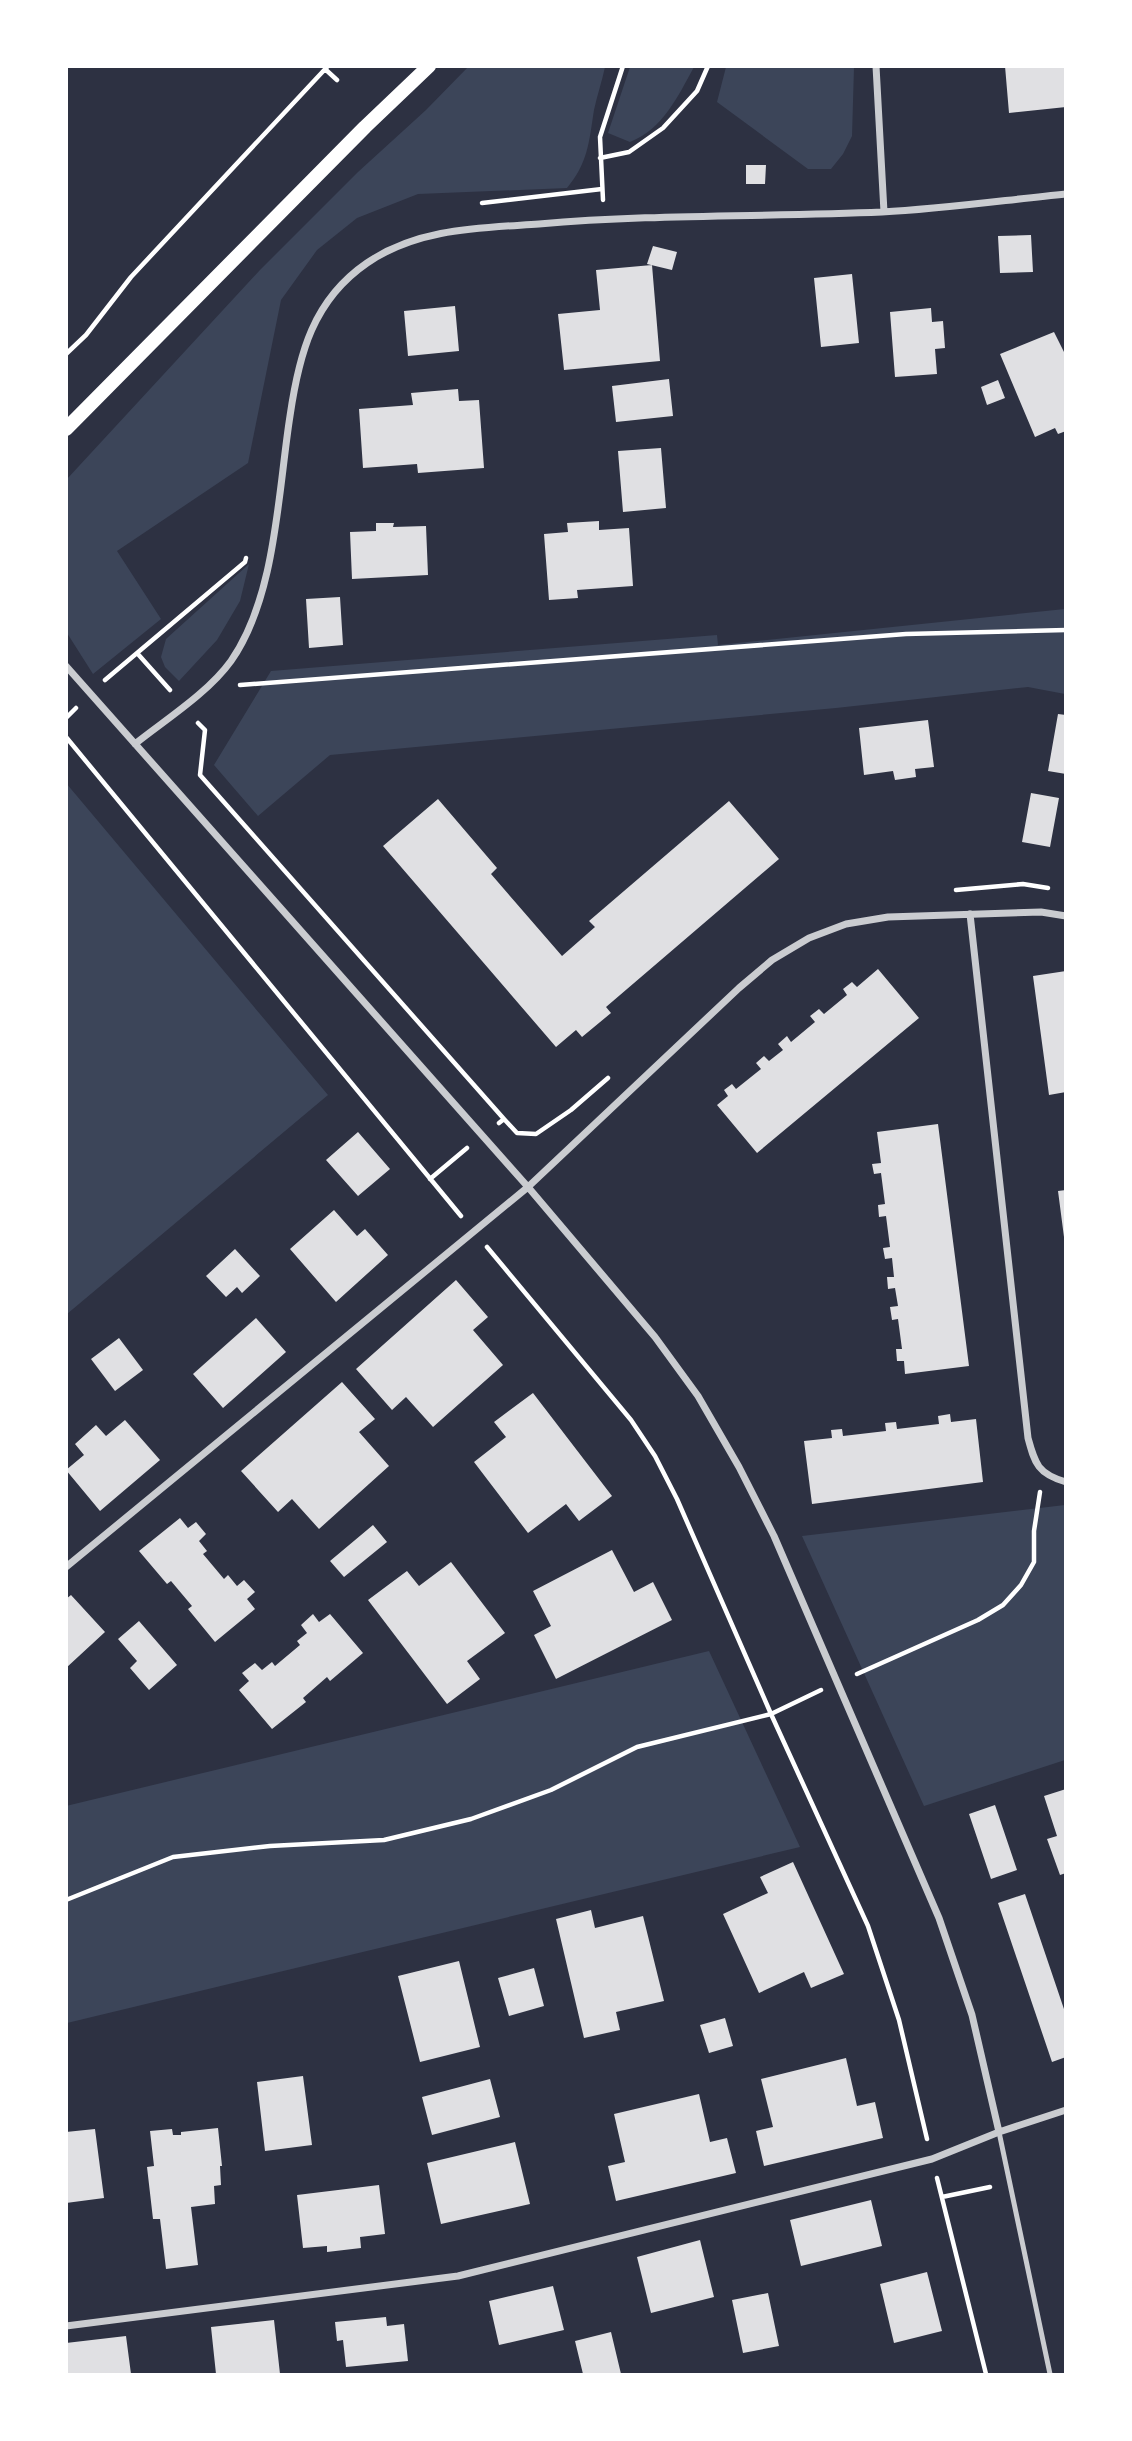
<svg xmlns="http://www.w3.org/2000/svg" width="1132" height="2441" font-family="Lato,sans-serif">
<style>
.green{fill:#3c4559}
.building{fill:#e0e0e3}
.lines{fill:none;stroke-linecap:round;stroke-linejoin:round}
.path{stroke:#fff;stroke-width:4.5}
.service{stroke:#caccd0;stroke-width:5}
.minor{stroke:#caccd0;stroke-width:7}
.secondary{stroke:#fff;stroke-width:14}
</style>
<rect width="100%" height="100%" fill="#2d3142"/>
<path class="green" d="M 469,66 L 605,67 C 602,81 597,96 594,110 C 589,142 588,163 567,188 L 418,194 L 357,218 L 317,250 L 281,300 L 248,463 L 117,551 L 161,619 L 93,674 L 67,633 L 67,479 L 260,270 L 358,172 L 426,110 Z
M 630,67 L 694,67 C 678,96 663,129 630,142 L 608,133 Z
M 726,67 L 854,67 L 852,136 L 843,154 L 831,169 L 808,169 L 717,102 Z
M 249,564 L 240,601 L 217,640 L 179,681 L 165,667 L 161,657 L 166,639 Z
M 1065,609 L 1065,694 L 1028,687 L 836,708 L 330,755 L 258,816 L 214,765 L 271,671 L 717,635 L 718,645 Z
M 66,783 L 328,1095 L 67,1314 L 66,1314 Z
M 1065,1505 L 1065,1760 L 924,1806 L 802,1536 Z
M 709,1651 L 800,1847 L 67,2023 L 66,1806 Z"/>
<path class="building" d="M 1005,66 L 1066,66 L 1066,107 L 1009,113 Z
M 746,165 L 766,165 L 765,184 L 746,184 Z
M 1031,235 L 1033,272 L 1000,273 L 998,236 Z
M 653,246 L 677,252 L 672,270 L 647,264 Z
M 652,265 L 660,361 L 564,370 L 558,314 L 600,310 L 596,270 Z
M 852,274 L 859,343 L 821,347 L 814,278 Z
M 455,306 L 459,351 L 408,356 L 404,311 Z
M 931,308 L 932,322 L 943,321 L 945,348 L 935,349 L 937,374 L 895,377 L 890,312 Z
M 1054,332 L 1066,356 L 1066,431 L 1058,434 L 1055,428 L 1035,437 L 1000,354 Z
M 669,379 L 673,416 L 616,422 L 612,386 Z
M 998,380 L 1005,398 L 987,405 L 981,387 Z
M 458,389 L 459,401 L 479,400 L 484,468 L 418,473 L 417,464 L 363,468 L 359,409 L 413,405 L 411,393 Z
M 661,448 L 666,508 L 623,512 L 618,451 Z
M 599,521 L 599,530 L 629,528 L 633,586 L 577,590 L 578,598 L 549,600 L 544,534 L 568,532 L 567,523 Z
M 376,523 L 394,523 L 393,527 L 426,526 L 428,575 L 352,579 L 350,532 L 376,531 Z
M 340,597 L 343,645 L 309,648 L 306,599 Z
M 1058,714 L 1066,715 L 1066,774 L 1048,771 Z
M 928,720 L 934,767 L 915,769 L 916,777 L 895,780 L 893,771 L 864,775 L 859,728 Z
M 1031,793 L 1059,798 L 1050,847 L 1022,842 Z
M 438,799 L 497,868 L 491,874 L 562,956 L 595,927 L 589,921 L 729,801 L 779,859 L 606,1007 L 611,1013 L 582,1037 L 576,1030 L 556,1047 L 383,846 Z
M 878,969 L 919,1018 L 757,1153 L 717,1105 L 728,1096 L 724,1090 L 732,1084 L 736,1089 L 761,1069 L 756,1063 L 764,1056 L 769,1061 L 783,1050 L 778,1044 L 787,1036 L 791,1042 L 815,1022 L 810,1016 L 819,1009 L 824,1014 L 847,995 L 843,989 L 852,982 L 857,987 Z
M 1066,971 L 1066,1092 L 1049,1095 L 1033,976 Z
M 938,1124 L 969,1366 L 905,1374 L 904,1361 L 897,1361 L 896,1349 L 902,1349 L 898,1319 L 892,1320 L 890,1307 L 898,1306 L 895,1288 L 888,1289 L 887,1277 L 894,1277 L 892,1258 L 885,1259 L 883,1248 L 890,1247 L 886,1216 L 879,1217 L 878,1205 L 885,1204 L 881,1173 L 874,1174 L 872,1164 L 881,1163 L 877,1132 Z
M 358,1132 L 390,1169 L 358,1196 L 326,1160 Z
M 1066,1190 L 1066,1237 L 1064,1237 L 1058,1191 Z
M 334,1210 L 357,1236 L 365,1229 L 388,1255 L 336,1302 L 290,1249 Z
M 235,1249 L 260,1276 L 242,1293 L 237,1287 L 226,1297 L 206,1276 Z
M 456,1280 L 488,1317 L 473,1330 L 503,1365 L 433,1427 L 406,1397 L 392,1410 L 356,1369 Z
M 256,1318 L 286,1352 L 223,1408 L 193,1374 Z
M 119,1338 L 143,1370 L 115,1391 L 91,1359 Z
M 342,1382 L 375,1419 L 359,1432 L 389,1466 L 319,1529 L 292,1499 L 278,1512 L 241,1471 Z
M 533,1393 L 612,1496 L 579,1521 L 566,1504 L 528,1533 L 474,1462 L 506,1437 L 494,1422 Z
M 950,1414 L 951,1422 L 976,1419 L 983,1482 L 812,1504 L 804,1441 L 832,1438 L 831,1430 L 842,1429 L 843,1436 L 886,1431 L 885,1423 L 896,1422 L 897,1429 L 939,1424 L 938,1416 Z
M 125,1420 L 160,1460 L 100,1511 L 66,1470 L 84,1455 L 75,1444 L 96,1425 L 106,1436 Z
M 180,1518 L 188,1528 L 196,1522 L 206,1534 L 199,1541 L 207,1551 L 203,1554 L 224,1579 L 228,1575 L 237,1586 L 244,1580 L 255,1592 L 247,1599 L 255,1609 L 215,1642 L 188,1609 L 192,1606 L 171,1581 L 167,1584 L 139,1551 Z
M 373,1525 L 387,1542 L 344,1577 L 330,1561 Z
M 612,1550 L 634,1592 L 653,1582 L 672,1620 L 556,1679 L 534,1635 L 551,1626 L 533,1591 Z
M 451,1562 L 505,1633 L 467,1661 L 480,1679 L 447,1704 L 368,1600 L 407,1571 L 419,1586 Z
M 71,1595 L 105,1632 L 66,1668 L 66,1599 Z
M 313,1614 L 319,1622 L 330,1614 L 363,1653 L 330,1681 L 327,1677 L 303,1698 L 306,1702 L 272,1729 L 239,1690 L 249,1681 L 242,1673 L 255,1663 L 262,1670 L 272,1662 L 275,1666 L 300,1645 L 297,1641 L 307,1633 L 301,1625 Z
M 139,1621 L 177,1665 L 149,1690 L 130,1668 L 137,1661 L 118,1639 Z
M 1066,1789 L 1066,1873 L 1060,1875 L 1047,1839 L 1057,1836 L 1044,1796 Z
M 995,1805 L 1017,1870 L 991,1879 L 969,1814 Z
M 793,1862 L 844,1974 L 811,1988 L 804,1972 L 759,1993 L 723,1914 L 768,1893 L 760,1877 Z
M 1025,1894 L 1066,2015 L 1066,2057 L 1052,2062 L 998,1903 Z
M 591,1910 L 595,1928 L 643,1916 L 664,2001 L 616,2012 L 620,2030 L 584,2038 L 556,1919 Z
M 459,1961 L 480,2047 L 420,2062 L 398,1976 Z
M 534,1968 L 544,2006 L 509,2016 L 498,1978 Z
M 725,2018 L 733,2046 L 709,2053 L 700,2025 Z
M 846,2058 L 857,2106 L 875,2102 L 883,2138 L 764,2166 L 756,2131 L 773,2127 L 761,2079 Z
M 303,2076 L 312,2145 L 265,2151 L 257,2082 Z
M 490,2079 L 500,2117 L 432,2135 L 422,2097 Z
M 699,2094 L 710,2142 L 727,2138 L 736,2173 L 616,2201 L 608,2166 L 625,2162 L 614,2114 Z
M 218,2128 L 222,2166 L 220,2166 L 221,2185 L 214,2186 L 215,2204 L 191,2207 L 198,2265 L 166,2269 L 160,2219 L 153,2219 L 147,2167 L 154,2166 L 150,2131 L 172,2129 L 173,2135 L 181,2135 L 181,2132 Z
M 95,2129 L 104,2198 L 66,2203 L 66,2132 Z
M 515,2142 L 530,2204 L 441,2224 L 427,2163 Z
M 379,2185 L 385,2234 L 360,2237 L 361,2248 L 327,2252 L 327,2246 L 303,2248 L 297,2195 Z
M 871,2200 L 882,2246 L 801,2266 L 790,2220 Z
M 700,2240 L 714,2297 L 651,2313 L 637,2257 Z
M 927,2272 L 942,2331 L 894,2343 L 880,2284 Z
M 553,2286 L 564,2330 L 499,2345 L 489,2301 Z
M 768,2293 L 779,2346 L 743,2353 L 732,2300 Z
M 386,2317 L 387,2326 L 404,2324 L 408,2361 L 346,2367 L 343,2340 L 337,2341 L 335,2322 Z
M 274,2320 L 280,2374 L 216,2374 L 211,2327 Z
M 611,2332 L 621,2374 L 583,2374 L 575,2341 Z
M 126,2336 L 131,2374 L 66,2374 L 66,2343 Z"/>
<g class="lines">
<path class="path" d="M 325,69 L 337,80
M 600,158 L 629,152 L 663,128 L 697,91 L 708,66
M 603,200 L 600,137 L 623,66
M 482,203 L 602,189
M 66,354 L 86,335 L 131,277 L 328,66
M 137,653 L 170,690
M 105,680 L 245,562 L 246,558
M 240,685 L 906,634 L 1066,630
M 66,718 L 76,708
M 198,723 L 205,730 L 200,775 L 504,1119 L 499,1123
M 66,737 L 461,1216
M 956,890 L 1023,884 L 1048,888
M 504,1119 L 517,1133 L 536,1134 L 571,1110 L 608,1078
M 430,1179 L 467,1148
M 487,1247 L 631,1420 L 655,1456 L 677,1499 L 771,1714 L 868,1926 L 899,2020 L 927,2139
M 857,1674 L 978,1620 L 1003,1605 L 1021,1585 L 1034,1562 L 1034,1531 L 1040,1492
M 66,1900 L 173,1857 L 270,1846 L 384,1840 L 471,1819 L 551,1790 L 637,1747 L 771,1714 L 821,1690
M 937,2178 L 986,2374
M 942,2197 L 990,2187"/>
<path class="service" d="M 999,2132 L 1050,2374"/>
<path class="minor" d="M 876,66 L 884,212
M 66,666 L 528,1187 L 655,1337 L 698,1396 L 739,1467 L 774,1536 L 939,1918 L 972,2015 L 999,2132
M 135,744 C 165,720 208,693 231,661 C 276,597 278,492 290,416 C 299,354 313,300 367,263 C 418,228 480,228 539,224 C 653,214 767,217 882,212 C 943,209 1005,200 1066,194
M 970,914 L 1028,1438 C 1035,1464 1038,1474 1066,1482
M 66,1567 L 528,1187 L 739,988 L 772,960 L 809,938 L 846,924 L 888,917 L 1041,912 L 1066,916
M 66,2326 L 458,2276 L 932,2159 L 999,2132 L 1066,2110"/>
<path class="secondary" d="M 66,429 L 365,127 L 429,66"/>
</g>
<rect width="1132" height="2441" fill="none" stroke="#ffffff" stroke-width="136"/>
</svg>
